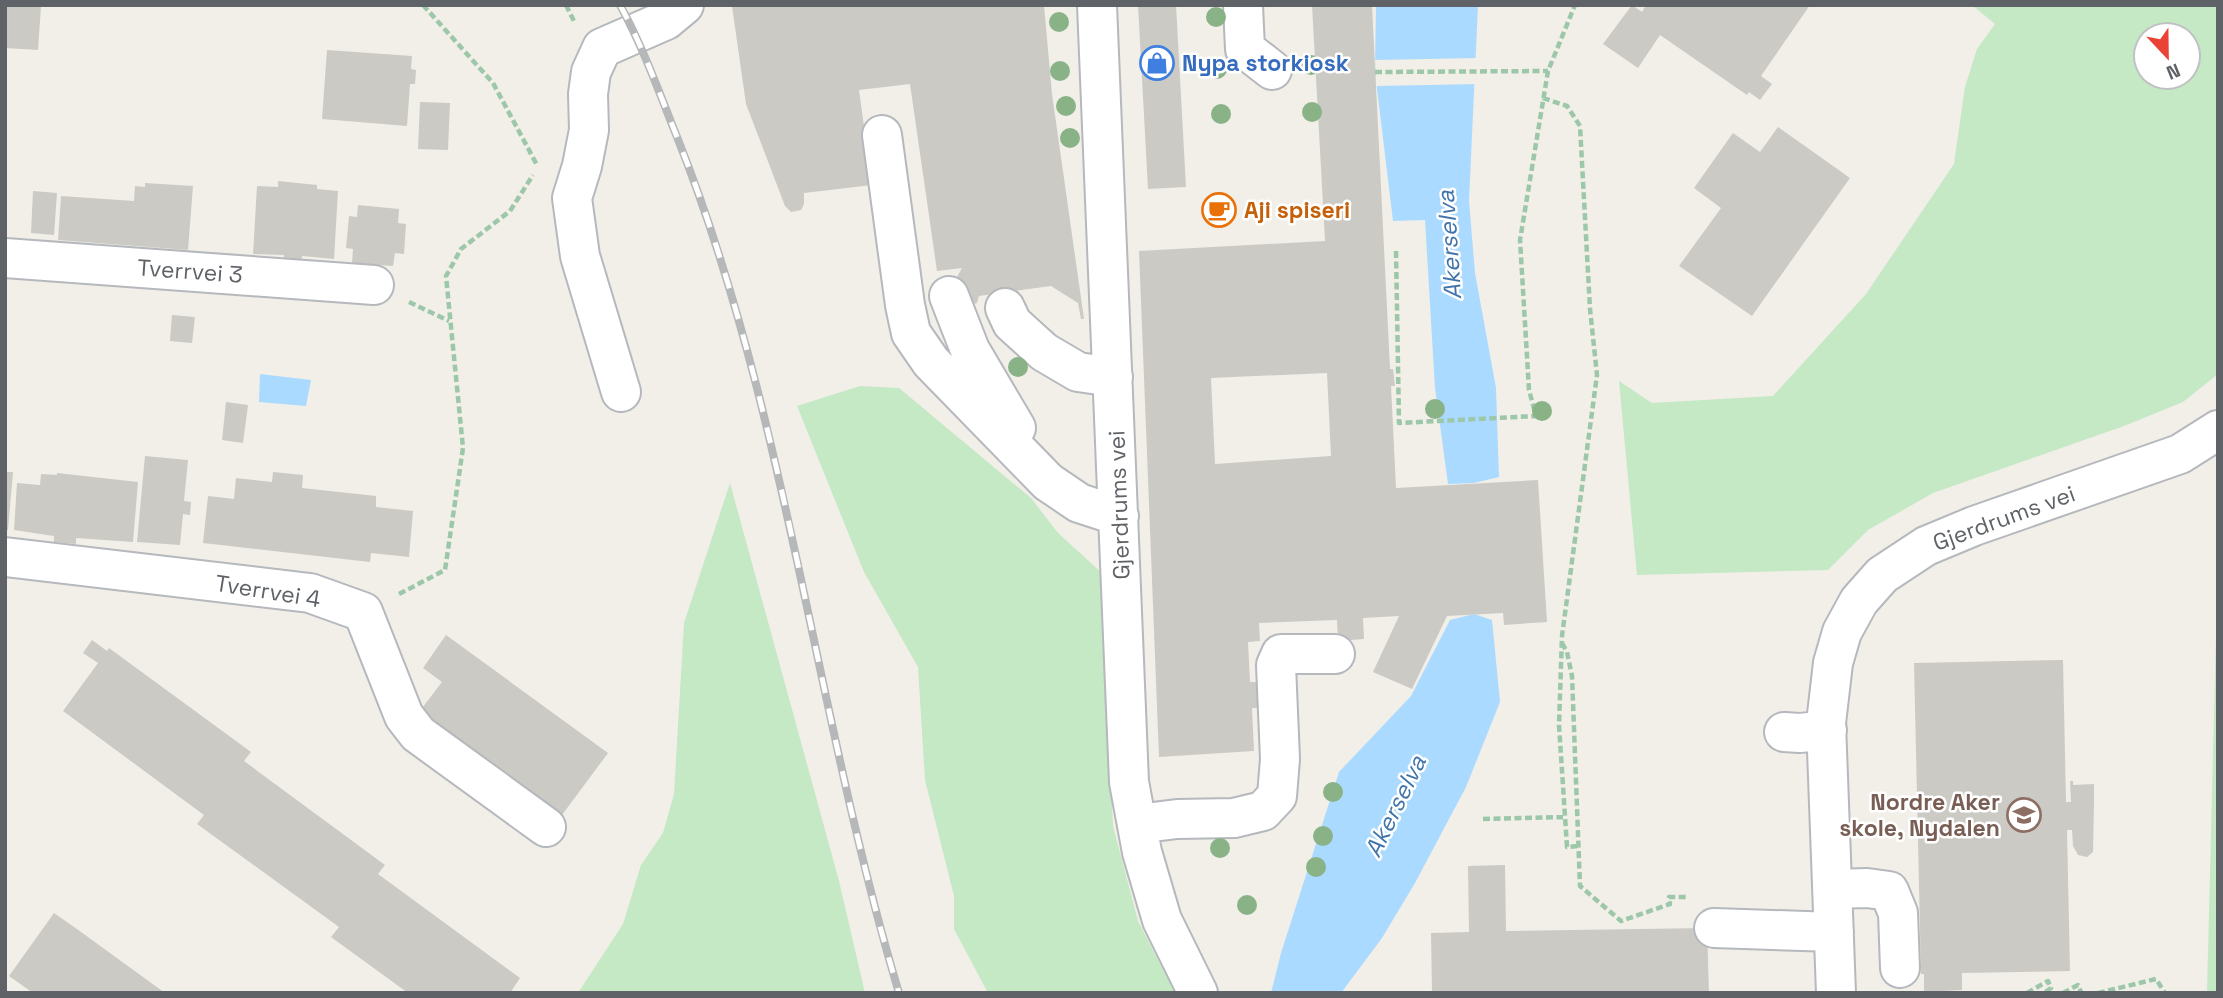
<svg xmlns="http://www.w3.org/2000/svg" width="2223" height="998" font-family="'Space Grotesk',sans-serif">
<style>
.green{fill:#c5e8c5;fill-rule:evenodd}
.water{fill:#aadaff}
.pier{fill:#f1efe8}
.building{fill:#cccac5;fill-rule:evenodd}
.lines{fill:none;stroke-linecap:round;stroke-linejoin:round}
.minor-casing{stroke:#b5b8bc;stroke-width:42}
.path{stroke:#9cc7a9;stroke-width:4.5;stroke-dasharray:7 3.5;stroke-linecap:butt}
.minor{stroke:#fff;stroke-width:38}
.rail-casing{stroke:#b6b7b8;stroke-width:8}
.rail{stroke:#fff;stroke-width:5;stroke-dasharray:16;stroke-linecap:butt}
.tree{fill:#89b387}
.labels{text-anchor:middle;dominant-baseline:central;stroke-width:5;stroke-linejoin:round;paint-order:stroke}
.shop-label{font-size:23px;font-weight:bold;fill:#366cbe;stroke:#fff;text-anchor:start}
.food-label{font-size:23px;font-weight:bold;fill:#c56008;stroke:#fff;text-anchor:start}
.street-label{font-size:23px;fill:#5f6368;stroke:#fff}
.education-label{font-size:23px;font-weight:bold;fill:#785e54;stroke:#fff;text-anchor:end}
.water-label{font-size:24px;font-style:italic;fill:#4174aa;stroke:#fff}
</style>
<rect width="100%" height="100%" fill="#f1efe8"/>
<path class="green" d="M 1972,5 L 2218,5 L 2218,374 L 2183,402 L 2124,426 L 1933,493 L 1868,530 L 1828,570 L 1637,575 L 1619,381 L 1652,403 L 1773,396 L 1866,294 L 1954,164 L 1965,87 L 1977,49 L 1995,24 ZM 2146,35 L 2188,35 L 2188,77 L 2146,77 Z
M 860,386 L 899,388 L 1031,498 L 1058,533 L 1102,573 L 1113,826 L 1138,921 L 1175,993 L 988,993 L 954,929 L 954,896 L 925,780 L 918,667 L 864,572 L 797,406 Z
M 730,483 L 839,881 L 865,993 L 578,993 L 623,924 L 641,865 L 663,833 L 674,794 L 684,623 Z
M 2218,617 L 2218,993 L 2207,993 L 2216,635 Z"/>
<path class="water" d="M 1376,5 L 1478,5 L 1469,201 L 1475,273 L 1496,388 L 1499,477 L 1474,483 L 1448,484 L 1435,388 L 1425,220 L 1393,221 L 1375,72 Z
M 260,374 L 311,380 L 306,406 L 259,402 Z
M 1474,614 L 1492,620 L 1500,702 L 1466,787 L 1415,883 L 1382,938 L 1341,993 L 1271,993 L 1281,953 L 1339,772 L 1411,696 L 1450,620 Z"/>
<path class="pier" d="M 1479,58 L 1478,84 L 1376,86 L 1375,60 Z"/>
<path class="building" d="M 5,5 L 41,6 L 38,50 L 5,48 Z
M 1044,5 L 1052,94 L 1084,319 L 1081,319 L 1078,303 L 1051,286 L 979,296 L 977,303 L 970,305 L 960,301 L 957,277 L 962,268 L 937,271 L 910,84 L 859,90 L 872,185 L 804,193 L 804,204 L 801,210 L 791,212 L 785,206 L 746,104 L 732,6 Z
M 1138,5 L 1176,5 L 1186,187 L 1148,189 Z
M 1312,5 L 1372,5 L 1390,369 L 1393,369 L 1395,386 L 1391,386 L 1396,488 L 1538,480 L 1547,622 L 1504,625 L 1503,613 L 1447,616 L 1412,689 L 1373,672 L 1399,616 L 1363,618 L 1364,639 L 1338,641 L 1337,620 L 1259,623 L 1260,641 L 1248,642 L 1250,682 L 1258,682 L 1260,708 L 1252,708 L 1254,751 L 1159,757 L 1139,251 L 1325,241 ZM 1327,373 L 1331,456 L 1215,464 L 1211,378 Z
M 1632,5 L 1642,12 L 1646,5 L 1810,5 L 1761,76 L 1772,84 L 1760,100 L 1749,92 L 1747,95 L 1660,35 L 1638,68 L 1603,44 Z
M 327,50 L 412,56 L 411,69 L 416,70 L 415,84 L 410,84 L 407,126 L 322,119 Z
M 420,102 L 450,103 L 448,150 L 418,149 Z
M 1778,127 L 1850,178 L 1752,316 L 1679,266 L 1721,208 L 1694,188 L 1733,133 L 1760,152 Z
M 278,181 L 317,185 L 317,189 L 338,191 L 334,259 L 302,256 L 301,267 L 283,266 L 284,255 L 253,254 L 257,186 L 278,187 Z
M 145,183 L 193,186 L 188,250 L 58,240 L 61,196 L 134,201 L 135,186 L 145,187 Z
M 33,191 L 57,193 L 54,235 L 31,233 Z
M 358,205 L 399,209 L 398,223 L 406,224 L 404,254 L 395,253 L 393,266 L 352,263 L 353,249 L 346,248 L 349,216 L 357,217 Z
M 172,315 L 195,317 L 192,343 L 170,341 Z
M 226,402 L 248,405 L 243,443 L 222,440 Z
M 145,456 L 188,460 L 184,501 L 191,502 L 190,515 L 183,514 L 180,545 L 137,542 Z
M 5,472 L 13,472 L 8,530 L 5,530 Z
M 273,472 L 303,475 L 302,488 L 376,496 L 376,507 L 413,511 L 409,557 L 371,553 L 370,562 L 203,543 L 208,496 L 234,499 L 236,478 L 272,482 Z
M 57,473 L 138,482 L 133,542 L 76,538 L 76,544 L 54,542 L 54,536 L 14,530 L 17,483 L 40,485 L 41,474 L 57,475 Z
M 446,635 L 608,753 L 562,815 L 419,712 L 442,682 L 423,668 Z
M 92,640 L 107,651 L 109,648 L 251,752 L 244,761 L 385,865 L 378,874 L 520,978 L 510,993 L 408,993 L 331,937 L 339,927 L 197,824 L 204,815 L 63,711 L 98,663 L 83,653 Z
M 2063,660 L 2066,802 L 2071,802 L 2070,781 L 2073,781 L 2073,785 L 2094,784 L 2094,802 L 2093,852 L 2087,857 L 2078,855 L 2073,846 L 2072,830 L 2067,830 L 2070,971 L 1962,973 L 1962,990 L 1924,992 L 1924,974 L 1921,974 L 1914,663 Z
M 1505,865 L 1506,931 L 1707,928 L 1709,993 L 1432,993 L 1431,933 L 1469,932 L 1468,866 Z
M 54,913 L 77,929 L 165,993 L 33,993 L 9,976 Z"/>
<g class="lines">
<g class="minor-casing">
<path id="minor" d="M 1097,5 L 1129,782 L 1142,852 L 1162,920 L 1198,993
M 1243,5 L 1245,49 L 1272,70
M 882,135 L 905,305 L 911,333 L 931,362 L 1048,482 L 1079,503 L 1119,516
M 5,258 L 374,285
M 949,296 L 970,350 L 1016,428
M 1005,308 L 1012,323 L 1044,352 L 1078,372 L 1113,377
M 621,392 L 580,256 L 572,198 L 582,166 L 589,130 L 588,94 L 591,72 L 602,48 L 666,20 L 684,5
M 5,557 L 310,593 L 363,612 L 404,716 L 418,734 L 546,827
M 1784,732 L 1800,733 L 1827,730
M 1137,824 L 1177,819 L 1234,818 L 1263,811 L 1277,796 L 1280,759 L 1276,665 L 1281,654 L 1335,654
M 1833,889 L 1867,888 L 1889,891 L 1898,913 L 1900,968
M 1714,928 L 1834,932
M 1836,993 L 1826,723 L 1833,663 L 1842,632 L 1859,601 L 1882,575 L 1926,546 L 1974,526 L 2180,454 L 2218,430"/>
</g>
<path class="path" d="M 423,5 L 493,83 L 537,165
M 566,5 L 574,21
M 1375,72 L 1548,71
M 1543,98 L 1567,106 L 1580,126 L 1590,309 L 1597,375 L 1562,636 L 1559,725 L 1567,847 L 1578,846
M 1396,251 L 1399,423 L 1536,416 L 1529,390 L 1520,240 L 1548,71 L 1575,5
M 409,302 L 449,321
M 399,594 L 445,570 L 463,448 L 446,276 L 461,249 L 510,211 L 533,175
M 1562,643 L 1567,652 L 1572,676 L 1580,886 L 1621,921 L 1670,904 L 1669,897 L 1687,897
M 1483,819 L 1563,817
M 2027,993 L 2048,981 L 2051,988 L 2044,993
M 2063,993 L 2078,985 L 2081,992 L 2079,993
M 2098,993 L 2156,979 L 2165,993"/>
<use href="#minor" class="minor"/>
<g class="rail-casing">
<path id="rail" d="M 620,5 C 643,47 659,92 677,137 C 787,412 814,710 899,993"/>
</g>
<use href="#rail" class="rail"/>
</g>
<g class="tree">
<circle cx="1216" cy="17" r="10"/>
<circle cx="1059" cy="22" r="10"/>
<circle cx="1311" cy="65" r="10"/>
<circle cx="1217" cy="69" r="10"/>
<circle cx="1060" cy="71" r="10"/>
<circle cx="1066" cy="106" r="10"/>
<circle cx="1312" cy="112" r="10"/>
<circle cx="1221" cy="114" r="10"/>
<circle cx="1070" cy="138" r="10"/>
<circle cx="1018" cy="367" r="10"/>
<circle cx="1435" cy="409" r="10"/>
<circle cx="1542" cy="411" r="10"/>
<circle cx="1333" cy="792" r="10"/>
<circle cx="1323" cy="836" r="10"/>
<circle cx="1220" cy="848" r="10"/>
<circle cx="1316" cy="867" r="10"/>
<circle cx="1247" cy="905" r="10"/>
</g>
<defs>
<g id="shop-ring" transform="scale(1.75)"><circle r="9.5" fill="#fff" stroke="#3f7fe0" stroke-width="1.5"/><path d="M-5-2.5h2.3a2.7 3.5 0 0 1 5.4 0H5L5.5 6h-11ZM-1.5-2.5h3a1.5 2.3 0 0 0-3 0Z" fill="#3f7fe0"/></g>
<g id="cafe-ring" transform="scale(1.75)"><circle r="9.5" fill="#fff" stroke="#e8710a" stroke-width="1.5"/><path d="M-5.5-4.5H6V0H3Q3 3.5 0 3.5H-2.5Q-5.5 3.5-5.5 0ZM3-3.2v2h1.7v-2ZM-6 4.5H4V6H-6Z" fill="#e8710a"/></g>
<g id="school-ring" transform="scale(1.75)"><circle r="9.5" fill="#fff" stroke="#8d6e63" stroke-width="1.5"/><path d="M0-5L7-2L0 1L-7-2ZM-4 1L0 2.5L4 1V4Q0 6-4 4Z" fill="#8d6e63"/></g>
</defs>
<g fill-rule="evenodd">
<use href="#shop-ring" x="1157" y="63"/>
<use href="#cafe-ring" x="1219" y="210"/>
<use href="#school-ring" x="2024" y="815"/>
</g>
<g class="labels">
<g class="shop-label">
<text x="1182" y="63">Nypa storkiosk</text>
</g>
<g class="food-label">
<text x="1244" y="210">Aji spiseri</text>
</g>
<g class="street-label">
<text transform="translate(190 271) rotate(4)">Tverrvei 3</text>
<text transform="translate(1119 505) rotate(-92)">Gjerdrums vei</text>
<text transform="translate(2004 518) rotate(-20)">Gjerdrums vei</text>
<text transform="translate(268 591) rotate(9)">Tverrvei 4</text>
</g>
<g class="education-label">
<text x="2000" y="802">Nordre Aker<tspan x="2000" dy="26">skole, Nydalen</tspan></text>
</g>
<g class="water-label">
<text transform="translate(1449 245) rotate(-94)">Akerselva</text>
<text transform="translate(1395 806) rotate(-64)">Akerselva</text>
</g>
</g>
<rect width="2223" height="998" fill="none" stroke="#5f6368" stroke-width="14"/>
<g transform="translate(2167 56) rotate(158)"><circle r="33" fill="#ffffff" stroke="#bfc1c3" stroke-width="2"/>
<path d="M0-5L12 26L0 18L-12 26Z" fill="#ea4335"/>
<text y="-10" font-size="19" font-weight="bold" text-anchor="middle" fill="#5f6368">N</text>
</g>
</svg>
